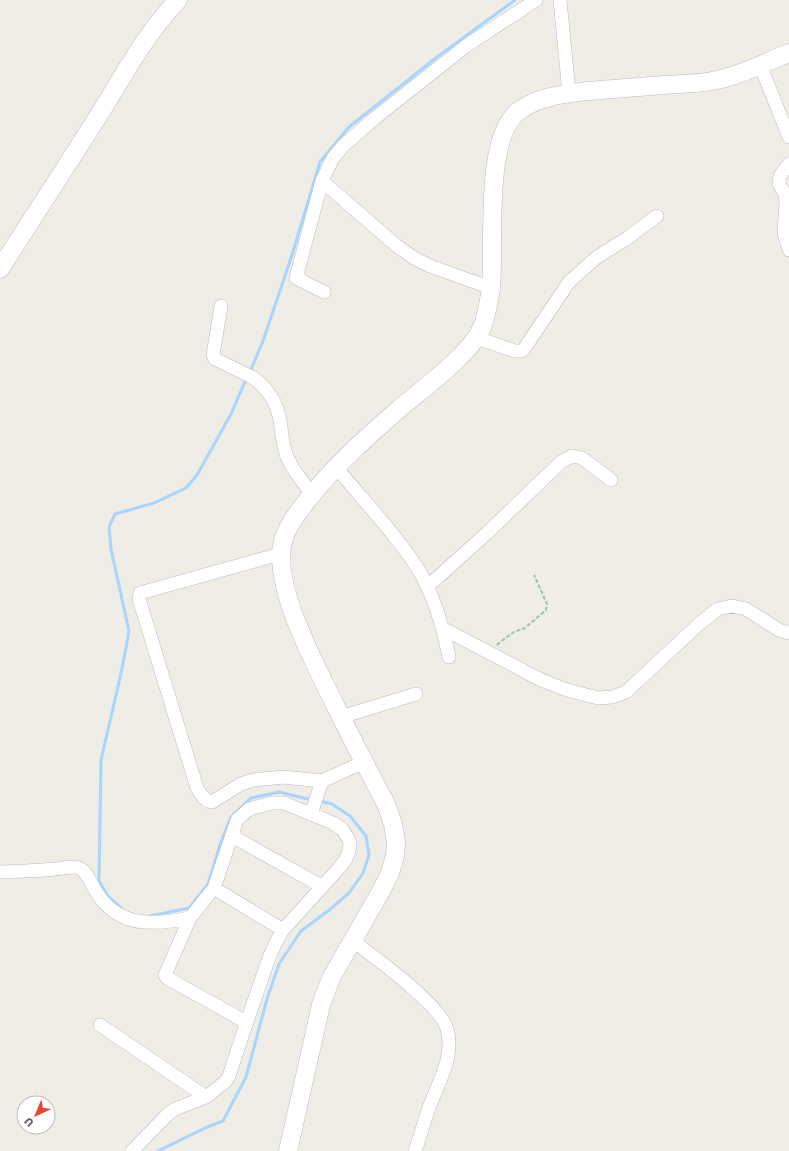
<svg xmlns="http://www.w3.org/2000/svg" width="789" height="1151" font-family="Poppins,sans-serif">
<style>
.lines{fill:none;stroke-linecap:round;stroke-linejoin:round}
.stream{stroke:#a7d5fd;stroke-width:3}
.street-casing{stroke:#b8babf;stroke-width:14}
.secondary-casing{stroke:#b9bbc1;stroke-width:19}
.path{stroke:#9ac5a7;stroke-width:2;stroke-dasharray:4 2;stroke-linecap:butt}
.street{stroke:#fff;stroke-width:13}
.secondary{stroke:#fff;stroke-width:18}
</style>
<rect width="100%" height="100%" fill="#efede5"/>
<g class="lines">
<path class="stream" d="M 250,372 L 263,341 L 292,255 L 320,162 L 349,127 L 437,57 L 515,0
M 123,910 L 108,896 L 99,881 L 101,760 L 122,669 L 129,631 L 111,549 L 109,527 L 115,514 L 154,503 L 186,488 L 197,475 L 231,414 L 247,377
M 150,916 L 189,908 L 208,884 L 221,842 L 231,817 L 251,798 L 279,792 L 312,800
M 158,1151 L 207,1127 L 223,1121 L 246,1077 L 267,999 L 279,964 L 301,931 L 328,911 L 349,893 L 363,873 L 369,855 L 366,836 L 350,816 L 332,804 L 319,801"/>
<g class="street-casing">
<path id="street" d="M 560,0 L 569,93
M 760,65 L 789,137
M 789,164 L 780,176 L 779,184 L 785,194 L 786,202 L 784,233 L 789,250
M 323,182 L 397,246 L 414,258 L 430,266 L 491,288
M 324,292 L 296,278 L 322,181 L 333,158 L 343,146 L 375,118 L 466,46 L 536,0
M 221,306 L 213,355 L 215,359 L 252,377 C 267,387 277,403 280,420 C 282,433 282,446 288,459 C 294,472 304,483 312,495
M 477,338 L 515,351 L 521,351 L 524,349 L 569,282 L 597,257 L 626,239 L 657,216
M 336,467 C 354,489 373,510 391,532 C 400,544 410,556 418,569 C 434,595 443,627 449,657
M 280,554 L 140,593 L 139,599 L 197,788 C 201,794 204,801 212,802 L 241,784 L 253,780 L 283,777 L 322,781 L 364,762
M 427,587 L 487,533 L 561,462 L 572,456 L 582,458 L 611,480
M 444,629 L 541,680 L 567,690 L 598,698 L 612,697 L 626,692 L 700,623 L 718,609 L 732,606 L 746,609 L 779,630 L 789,633
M 341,717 L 416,694
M 311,814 L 322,781
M 232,836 L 321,886
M 0,872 C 18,871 37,871 55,869 C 63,869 73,865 79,868 C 88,872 92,886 97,893 C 119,928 154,925 190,918
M 214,888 L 283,930
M 352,940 C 374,957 441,1005 447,1029 C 455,1056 438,1083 429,1108 C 424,1122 420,1137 415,1151
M 100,1025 L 206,1097
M 132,1151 L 167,1115 L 175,1109 L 206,1097 L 225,1082 L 229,1076 C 239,1045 249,1015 260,984 C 266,966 272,947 283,930 L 339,868 L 346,859 L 349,851 L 350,844 L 348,838 L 342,829 L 333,823 L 284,803 L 272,803 L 249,809 L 237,820 L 214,888 L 190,918 L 165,975 L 167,978 L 246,1022"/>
</g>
<g class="secondary-casing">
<path id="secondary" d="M 0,269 C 34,216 68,164 102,110 C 125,73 147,32 178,0
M 288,1151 L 321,1005 L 331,978 L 380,893 L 390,873 L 395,856 L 396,843 L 393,824 L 386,804 C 369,772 352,739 336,707 C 317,667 269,582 284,538 C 289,523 300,510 310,497 C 336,464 367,437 399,409 C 422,389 473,353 483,325 C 487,314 489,300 491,288 C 495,246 483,135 520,110 C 540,96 564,94 588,91 C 613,89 638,87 664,85 C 680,84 696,84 712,81 C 740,76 763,63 789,53"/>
</g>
<path class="path" d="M 497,645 L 500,642 L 514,632 L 525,628 L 546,610 L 547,604 L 534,575"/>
<use href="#street" class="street"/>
<use href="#secondary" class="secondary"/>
</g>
<g transform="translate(36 1115) rotate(224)"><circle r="19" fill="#ffffff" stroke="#bebfc1"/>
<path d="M0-3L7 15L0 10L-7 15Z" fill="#e64834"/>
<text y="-6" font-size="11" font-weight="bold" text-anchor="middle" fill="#5d6065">U</text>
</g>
</svg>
